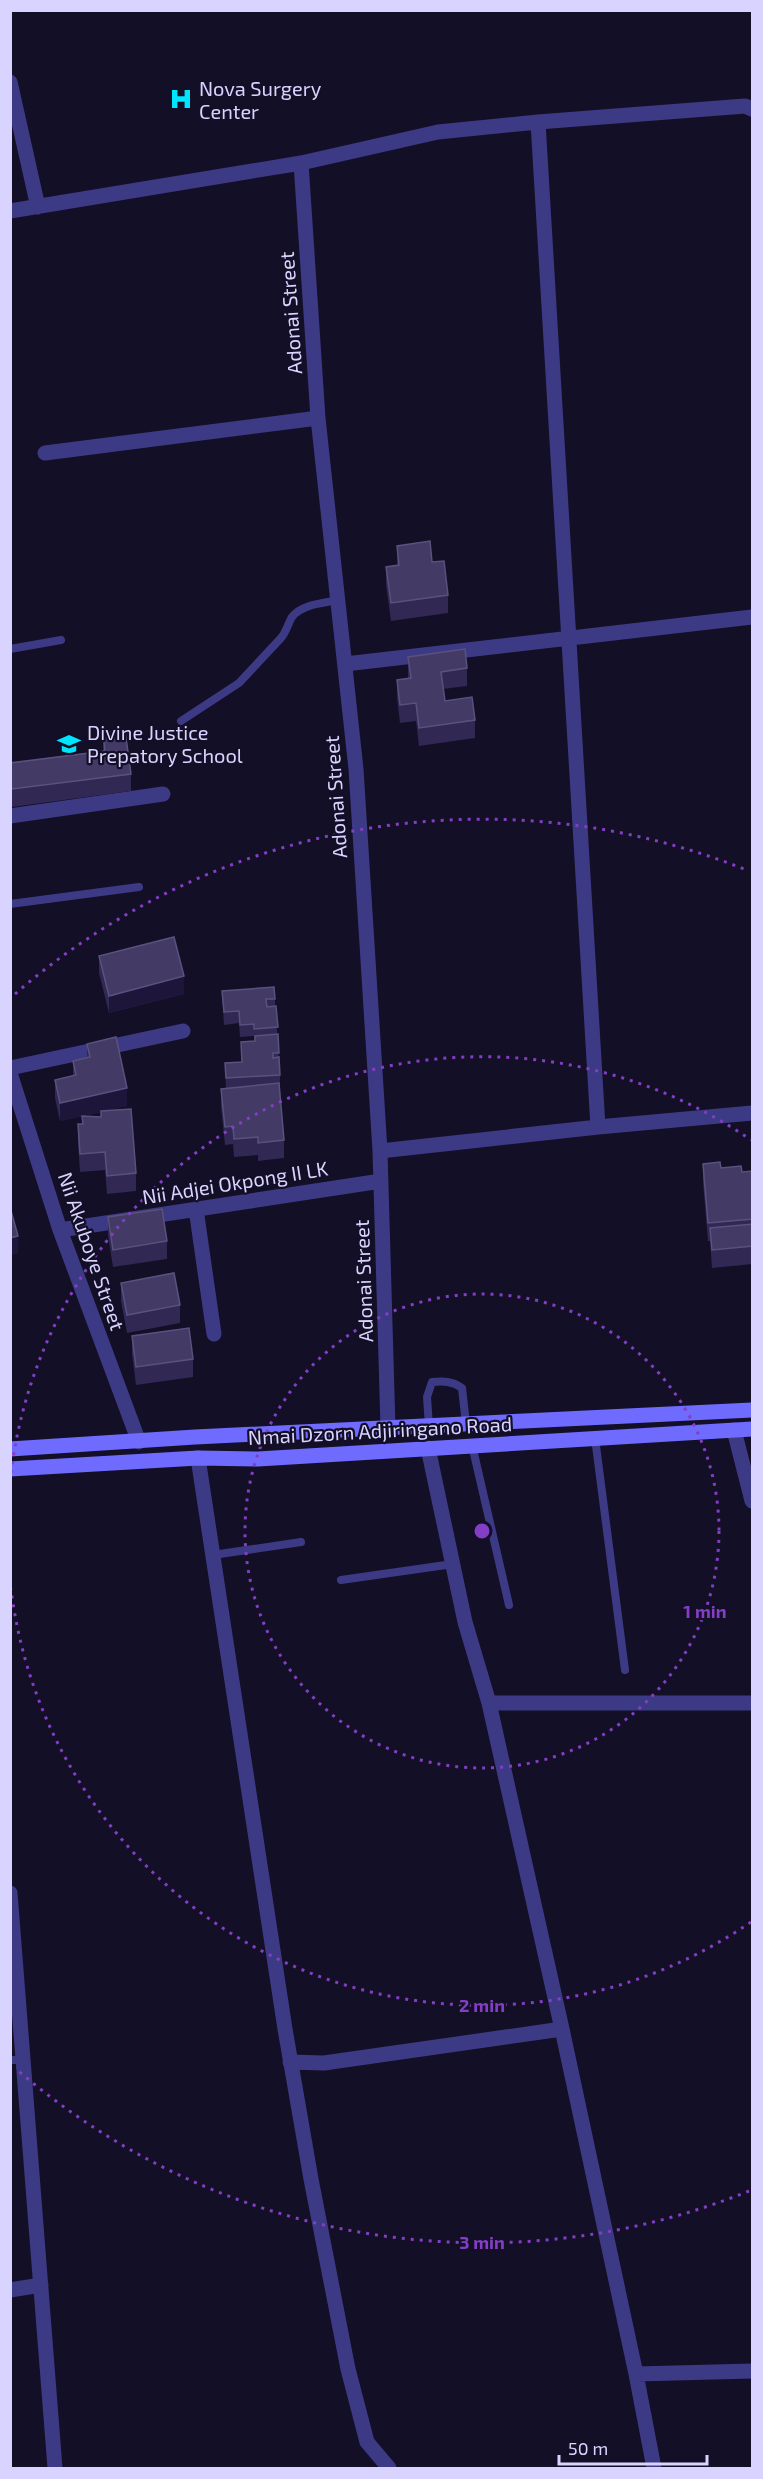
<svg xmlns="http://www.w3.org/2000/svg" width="763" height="2479" font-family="'Exo 2',sans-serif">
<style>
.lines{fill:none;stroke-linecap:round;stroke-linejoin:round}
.lane{stroke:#3d3a85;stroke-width:8}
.street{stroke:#3d3a85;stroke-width:15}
.secondary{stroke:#6f6bff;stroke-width:15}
.wall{fill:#312854}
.shaded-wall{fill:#1d163a}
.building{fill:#433a66;stroke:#5a527e;stroke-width:1.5}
.ring{fill:none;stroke:#843dc5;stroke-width:3;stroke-dasharray:3 6}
.labels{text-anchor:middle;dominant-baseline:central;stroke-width:4.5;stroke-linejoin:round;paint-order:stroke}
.poi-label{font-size:20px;fill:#d9d4ff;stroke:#130f26;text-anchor:start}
.street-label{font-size:20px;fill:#d9d4ff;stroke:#130f26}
.centre{fill:#843dc5;stroke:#130f26;stroke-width:3}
.ring-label{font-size:18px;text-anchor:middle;font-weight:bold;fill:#843dc5;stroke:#130f26;stroke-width:4.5;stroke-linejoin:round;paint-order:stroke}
</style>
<rect width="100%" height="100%" fill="#130f26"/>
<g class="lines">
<path class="lane" d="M 10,649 L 61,640
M 181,721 L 239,683 L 281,638 C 287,631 288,623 292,617 C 302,604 324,603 338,600
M 10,904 L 139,887
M 429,1426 L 427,1397 L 432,1382 C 444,1381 452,1381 462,1388 L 466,1424
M 595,1438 L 625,1670
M 472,1445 L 509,1605
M 213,1555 L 301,1542
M 341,1580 L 453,1564
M 10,2060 L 24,2060"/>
<path class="street" d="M 10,82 L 38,207
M 538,122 L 598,1127
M 301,163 L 318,418 L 356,769 L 380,1151 L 388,1428
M 10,211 L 301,163 L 438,132 L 538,122 L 745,106 L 752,109
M 45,453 L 318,418
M 345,664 L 752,617
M 10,816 L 163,794
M 10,1068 L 183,1031
M 10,1073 L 60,1230 L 139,1442
M 380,1151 L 598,1127 L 752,1113
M 196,1209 L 214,1334
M 60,1230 L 381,1181
M 734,1430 L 752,1501
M 428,1448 L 465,1622 L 489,1703 L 562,2029 L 636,2374 L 654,2468
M 198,1458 L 285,2029 L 311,2179 L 348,2369 L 367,2442 L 389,2468
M 489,1703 L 752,1703
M 10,1893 L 55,2468
M 290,2062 L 324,2063 L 562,2029
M 10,2290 L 41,2285
M 636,2374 L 752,2371"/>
<path class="secondary" d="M 10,1449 L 195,1437 L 752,1410
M 10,1469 L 198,1458 L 258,1459 L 752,1429"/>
</g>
<path class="wall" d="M 397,546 L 432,562 L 448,595 L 448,613 L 391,621 L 386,585 L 386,567 L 397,565 Z
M 408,657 L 467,668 L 467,686 L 443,689 L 445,701 L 475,720 L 475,738 L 419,746 L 416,721 L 400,723 L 397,698 L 397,680 L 408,678 Z
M 103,733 L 131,774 L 131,791 L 12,807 L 10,795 L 10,763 L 103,751 Z
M 99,956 L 184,994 L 109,1013 L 99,973 Z
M 274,987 L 280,1075 L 280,1087 L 279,1087 L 284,1140 L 284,1158 L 258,1161 L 258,1155 L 234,1157 L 233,1144 L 225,1145 L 221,1107 L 221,1089 L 226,1089 L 225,1063 L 241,1063 L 241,1042 L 254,1041 L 254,1036 L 240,1037 L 239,1023 L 224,1025 L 222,991 Z
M 87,1044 L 127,1106 L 103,1111 L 136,1173 L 136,1191 L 107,1194 L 105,1170 L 80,1172 L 78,1142 L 78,1124 L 82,1124 L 101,1117 L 101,1112 L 60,1121 L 55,1098 L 55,1080 L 73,1076 L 73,1061 L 87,1057 Z
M 703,1164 L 742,1172 L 753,1171 L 753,1264 L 712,1268 L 710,1241 L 708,1241 L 703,1182 Z
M 108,1217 L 167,1241 L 167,1259 L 113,1267 L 108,1235 Z
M 121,1283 L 180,1305 L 180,1323 L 127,1333 L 121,1301 Z
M 132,1336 L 193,1359 L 193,1377 L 136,1385 L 132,1354 Z"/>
<path class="shaded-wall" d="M 184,976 L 184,994 L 109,1013 L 109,996 Z
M 127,1088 L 127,1106 L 60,1121 L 60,1103 Z
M 18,1236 L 18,1253 L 10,1256 L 10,1238 Z"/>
<path class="building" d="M 430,541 L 432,562 L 444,561 L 448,595 L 391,603 L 386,567 L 399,565 L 397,546 Z
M 465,649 L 467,668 L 441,672 L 445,701 L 472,697 L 475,720 L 419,728 L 416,703 L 400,705 L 397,680 L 411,678 L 408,657 Z
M 125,730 L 131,774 L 12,789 L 10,777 L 10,763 L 105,751 L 103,733 Z
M 174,937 L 184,976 L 109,996 L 99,956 Z
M 274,987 L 275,999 L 266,999 L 267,1007 L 276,1006 L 278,1027 L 254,1029 L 254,1024 L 240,1025 L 239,1011 L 224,1012 L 222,991 Z
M 278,1034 L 279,1053 L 273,1053 L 273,1058 L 279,1057 L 280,1075 L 226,1078 L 225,1063 L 242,1062 L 241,1042 L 255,1041 L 255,1036 Z
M 116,1037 L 127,1088 L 60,1103 L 55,1080 L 76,1075 L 73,1061 L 90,1057 L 87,1044 Z
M 279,1083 L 284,1140 L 258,1143 L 258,1137 L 234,1139 L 233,1126 L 225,1127 L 221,1089 Z
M 131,1109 L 136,1173 L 107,1176 L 105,1152 L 80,1154 L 78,1124 L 83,1124 L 82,1116 L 101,1117 L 101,1111 Z
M 720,1162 L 721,1168 L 741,1166 L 742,1172 L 753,1171 L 753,1219 L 708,1223 L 703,1164 Z
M 10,1207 L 18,1236 L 10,1238 Z
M 162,1209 L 167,1241 L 113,1250 L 108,1217 Z
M 753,1224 L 753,1246 L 712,1250 L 710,1228 Z
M 174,1273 L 180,1305 L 127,1315 L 121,1283 Z
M 189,1328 L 193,1359 L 136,1367 L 132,1336 Z"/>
<g class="ring">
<circle cx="482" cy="1531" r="237"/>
<path d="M751 1922A475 475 0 0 1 11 1589M11 1473A475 475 0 0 1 751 1140"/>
<path d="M749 2191A712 712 0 0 1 15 2068M15 994A712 712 0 0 1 749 871"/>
</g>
<defs>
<g id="hospital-bare" transform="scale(1.8)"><path d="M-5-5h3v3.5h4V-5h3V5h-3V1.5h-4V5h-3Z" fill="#00e5ff" stroke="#130f26" stroke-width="2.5" paint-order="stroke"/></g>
<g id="school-bare" transform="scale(1.8)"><path d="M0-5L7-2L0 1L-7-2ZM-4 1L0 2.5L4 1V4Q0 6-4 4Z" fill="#00e5ff" stroke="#130f26" stroke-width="2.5" paint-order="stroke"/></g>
</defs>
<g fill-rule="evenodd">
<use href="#hospital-bare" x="181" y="99"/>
<use href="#school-bare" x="69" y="744"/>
</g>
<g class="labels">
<g class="poi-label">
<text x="199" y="88">Nova Surgery<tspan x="199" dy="23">Center</tspan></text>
<text x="87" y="732">Divine Justice<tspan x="87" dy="23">Prepatory School</tspan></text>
</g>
<g class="street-label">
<text transform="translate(290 313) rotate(-94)">Adonai Street</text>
<text transform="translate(335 797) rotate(-94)">Adonai Street</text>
<text transform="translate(235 1182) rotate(-9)">Nii Adjei Okpong II LK</text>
<text transform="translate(92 1251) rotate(71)">Nii Akuboye Street</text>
<text transform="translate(363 1281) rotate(-92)">Adonai Street</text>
<text transform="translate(380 1430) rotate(-3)">Nmai Dzorn Adjiringano Road</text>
</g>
</g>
<circle cx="482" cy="1531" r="9" class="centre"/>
<g class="ring-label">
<text x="705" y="1618">1 min</text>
<text x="482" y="2012">2 min</text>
<text x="482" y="2249">3 min</text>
</g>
<rect width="763" height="2479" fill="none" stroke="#d9d4ff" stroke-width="24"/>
<path d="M559 2455v9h148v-9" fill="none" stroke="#d9d4ff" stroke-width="3"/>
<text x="568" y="2455" font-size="18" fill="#d9d4ff" stroke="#130f26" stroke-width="4.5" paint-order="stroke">50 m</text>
</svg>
